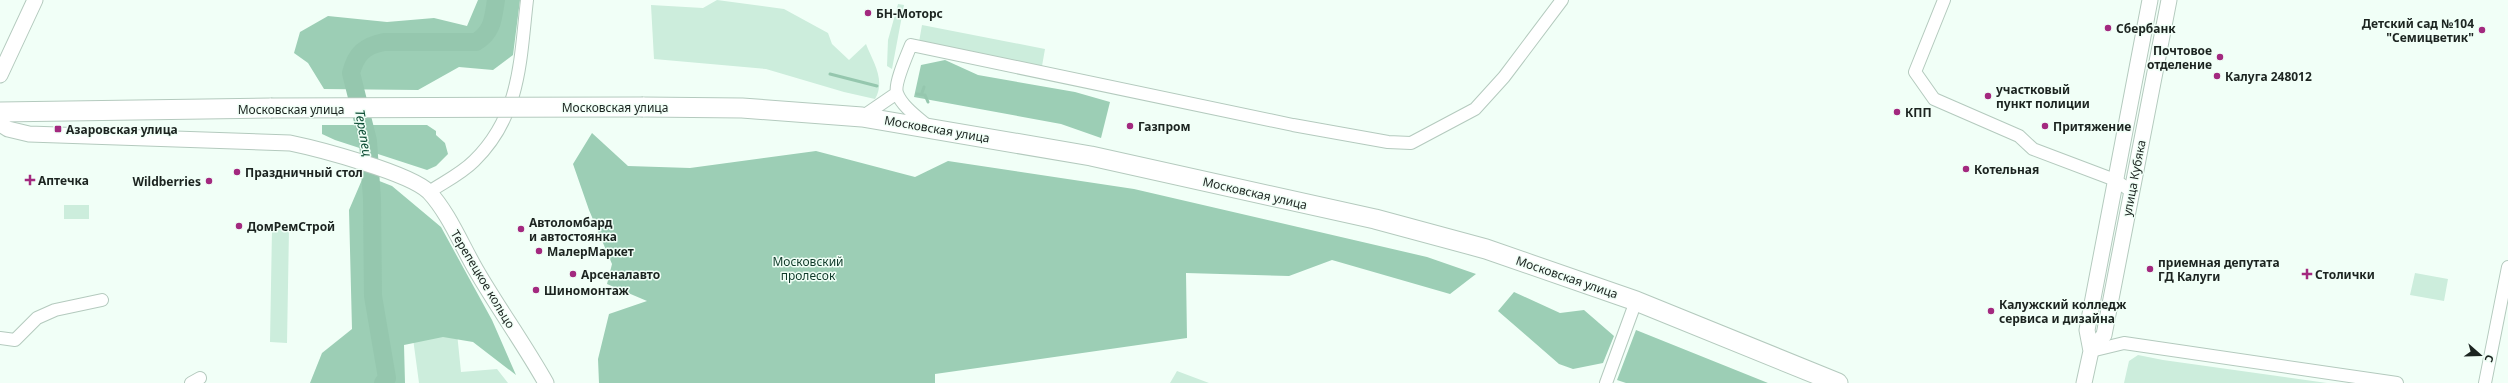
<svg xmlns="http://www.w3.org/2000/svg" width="2508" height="383" font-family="'Noto Sans',sans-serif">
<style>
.green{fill:#cceddc}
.forest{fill:#9cceb5}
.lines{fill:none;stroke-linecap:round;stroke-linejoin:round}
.stream{stroke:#95c7ae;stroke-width:3}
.river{stroke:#95c7ae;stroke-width:18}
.minor-casing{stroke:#b4cabe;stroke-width:14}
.tertiary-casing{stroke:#b4cabe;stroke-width:17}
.primary-casing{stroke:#b4cabe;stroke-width:21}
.minor{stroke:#fff;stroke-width:12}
.tertiary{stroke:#fff;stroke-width:15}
.primary{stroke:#fff;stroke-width:19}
.primary-bridge-casing{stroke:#b4cabe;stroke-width:21;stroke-linecap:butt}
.primary-bridge{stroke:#fff;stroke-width:19}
.poi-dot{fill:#a3297f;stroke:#f1fff7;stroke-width:1.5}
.labels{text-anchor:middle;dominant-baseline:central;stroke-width:3;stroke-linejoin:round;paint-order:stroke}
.poi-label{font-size:12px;font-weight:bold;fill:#1c2420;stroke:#f1fff7;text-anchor:start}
.street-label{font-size:12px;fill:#1c2420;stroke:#f1fff7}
.park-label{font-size:12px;fill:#0e3928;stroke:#f1fff7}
.water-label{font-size:13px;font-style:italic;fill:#0c4d34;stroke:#f1fff7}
</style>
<rect width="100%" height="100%" fill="#f1fff7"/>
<path class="green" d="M 717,0 L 784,9 L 828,33 L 832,44 L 849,60 L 866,44 C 873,62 886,80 875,99 L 844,92 L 766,69 L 654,59 L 651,5 L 703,8 Z
M 898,4 L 904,5 L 892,69 L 887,66 L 888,40 Z
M 922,25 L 1045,49 L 1042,66 L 919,42 Z
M 64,205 L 89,205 L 89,219 L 64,219 Z
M 272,229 L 289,229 L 287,343 L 270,342 Z
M 2415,273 L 2448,279 L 2444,301 L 2410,295 Z
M 412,331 L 457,333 L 461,372 L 497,369 L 508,383 L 419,383 Z
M 2138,355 L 2163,360 L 2327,383 L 2124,383 L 2129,361 Z
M 1177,371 L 1209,383 L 1170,383 Z"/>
<path class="forest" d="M 478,0 L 520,0 L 513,55 L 493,70 L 459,67 L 418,90 L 324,89 L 308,63 L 294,53 L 300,32 L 328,16 L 387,22 L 434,18 L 467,26 Z
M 945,60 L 978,75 L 1075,92 L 1110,102 L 1101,138 L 1061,124 L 914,97 L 921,65 Z
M 322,125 L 427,125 L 436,131 L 436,135 L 445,143 L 448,154 L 436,166 L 427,170 L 335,140 L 322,134 Z
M 592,133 L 628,166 L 690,168 L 816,151 L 915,177 L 948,161 L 1134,189 L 1427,257 L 1476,274 L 1450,294 L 1332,260 L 1289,276 L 1186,273 L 1187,338 L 935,374 L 935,383 L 599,383 L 598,359 L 609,314 L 647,301 L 607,284 L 612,264 L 589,210 L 573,164 Z
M 364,175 L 392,186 L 441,227 L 492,320 L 516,375 L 473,342 L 443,337 L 404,345 L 405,383 L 310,383 L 322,353 L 352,329 L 349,210 Z
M 1514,292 L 1560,313 L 1584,310 L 1614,336 L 1603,363 L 1573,369 L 1559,364 L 1498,311 Z
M 1636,330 L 1768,383 L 1626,383 L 1617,380 Z"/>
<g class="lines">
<path class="stream" d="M 830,74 L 877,86
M 922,93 L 924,87
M 917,94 L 925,95 L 928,102"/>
<path class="river" d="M 383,383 L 387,378 L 373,296 L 372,199 L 368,141 L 351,73 C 356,54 364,46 384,42 L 476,42 C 493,32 493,18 496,0"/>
<g class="minor-casing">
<path id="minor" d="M 1944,0 L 1915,72 L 1934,99 L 2019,136 L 2033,149 L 2115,180 L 2131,191
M 862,117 L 897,93
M 930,128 C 920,119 902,107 897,93 C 894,84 907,55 911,45 L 1293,125 L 1388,142 L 1411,143 L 1475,109 L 1504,77 L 1562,0
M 429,192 C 444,182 461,174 474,161 C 521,115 520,60 527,0
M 0,338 L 15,340 L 37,318 L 55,310 L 102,300
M 2091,351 L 2124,343 L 2397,383
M 191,383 L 200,378
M 1606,383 L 1636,301
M 2485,383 L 2508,267"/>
</g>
<g class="tertiary-casing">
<path id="tertiary" d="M 0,75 L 35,0
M 0,124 L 8,129 L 29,134 L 290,143 C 319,149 410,173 429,192 C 448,212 462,246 476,270 C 498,308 524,344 546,383
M 2091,351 L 2104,335 L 2169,0
M 2084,383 L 2091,351 L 2087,330 L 2150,0"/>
</g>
<g class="primary-casing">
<path id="primary" d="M 643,107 L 742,108 L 862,117 L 1091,156 L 1375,219 L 1486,249 L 1636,301 L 1838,383
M 0,112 L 271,108"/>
</g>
<use href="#minor" class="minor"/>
<use href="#tertiary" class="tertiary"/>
<use href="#primary" class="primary"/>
<g class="primary-bridge-casing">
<path id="primary-bridge" d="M 271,108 L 643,107"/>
</g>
<use href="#primary-bridge" class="primary-bridge"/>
</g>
<g class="poi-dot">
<circle cx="868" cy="13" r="4"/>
<circle cx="2108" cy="28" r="4"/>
<circle cx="2482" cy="30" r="4"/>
<circle cx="2220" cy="57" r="4"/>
<circle cx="2217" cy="76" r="4"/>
<circle cx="1988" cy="96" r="4"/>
<circle cx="1897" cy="112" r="4"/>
<circle cx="1130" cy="126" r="4"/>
<circle cx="2045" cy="126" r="4"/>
<rect x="54" y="125" width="8" height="8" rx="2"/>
<circle cx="1966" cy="169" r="4"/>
<circle cx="237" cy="172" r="4"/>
<path d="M28 174h4v4h4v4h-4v4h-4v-4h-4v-4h4z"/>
<circle cx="209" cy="181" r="4"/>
<circle cx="239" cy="226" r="4"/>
<circle cx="521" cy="229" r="4"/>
<circle cx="539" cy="251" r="4"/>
<circle cx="2150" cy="269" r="4"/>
<circle cx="573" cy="274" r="4"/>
<path d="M2305 268h4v4h4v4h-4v4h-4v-4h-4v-4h4z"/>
<circle cx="536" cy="290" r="4"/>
<circle cx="1991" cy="311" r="4"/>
</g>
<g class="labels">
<g class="poi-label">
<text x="876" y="13">БН-Моторс</text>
<text x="2474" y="23" text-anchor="end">Детский сад №104<tspan x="2474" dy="14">"Семицветик"</tspan></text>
<text x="2116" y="28">Сбербанк</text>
<text x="2212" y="50" text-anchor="end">Почтовое<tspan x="2212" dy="14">отделение</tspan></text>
<text x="2225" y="76">Калуга 248012</text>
<text x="1996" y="89">участковый<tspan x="1996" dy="14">пункт полиции</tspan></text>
<text x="1905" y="112">КПП</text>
<text x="1138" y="126">Газпром</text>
<text x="2053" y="126">Притяжение</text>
<text x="66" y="129">Азаровская улица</text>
<text x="1974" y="169">Котельная</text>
<text x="245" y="172">Праздничный стол</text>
<text x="38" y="180">Аптечка</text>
<text x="201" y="181" text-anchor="end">Wildberries</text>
<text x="529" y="222">Автоломбард<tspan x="529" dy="14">и автостоянка</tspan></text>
<text x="247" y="226">ДомРемСтрой</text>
<text x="547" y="251">МалерМаркет</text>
<text x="2158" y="262">приемная депутата<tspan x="2158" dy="14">ГД Калуги</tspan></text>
<text x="581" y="274">Арсеналавто</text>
<text x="2315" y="274">Столички</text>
<text x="544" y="290">Шиномонтаж</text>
<text x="1999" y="304">Калужский колледж<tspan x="1999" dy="14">сервиса и дизайна</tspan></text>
</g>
<g class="street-label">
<text x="615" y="107">Московская улица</text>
<text x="291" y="109">Московская улица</text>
<text transform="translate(937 129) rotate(10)">Московская улица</text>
<text transform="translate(2134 178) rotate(-79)">улица Кубяка</text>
<text transform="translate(1255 193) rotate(13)">Московская улица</text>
<text transform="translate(1567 277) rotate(19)">Московская улица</text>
<text transform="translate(483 279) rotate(59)">Терепецкое кольцо</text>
</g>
<g class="park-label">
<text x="808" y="261">Московский<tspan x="808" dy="14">пролесок</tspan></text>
</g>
<g class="water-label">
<text transform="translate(364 133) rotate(80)">Терепец</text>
</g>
</g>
<g transform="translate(2480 355) rotate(110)" stroke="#f1fff7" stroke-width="3" paint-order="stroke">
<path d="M0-3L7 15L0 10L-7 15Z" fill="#1c2420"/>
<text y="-6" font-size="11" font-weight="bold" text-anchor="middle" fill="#1c2420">С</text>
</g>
</svg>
